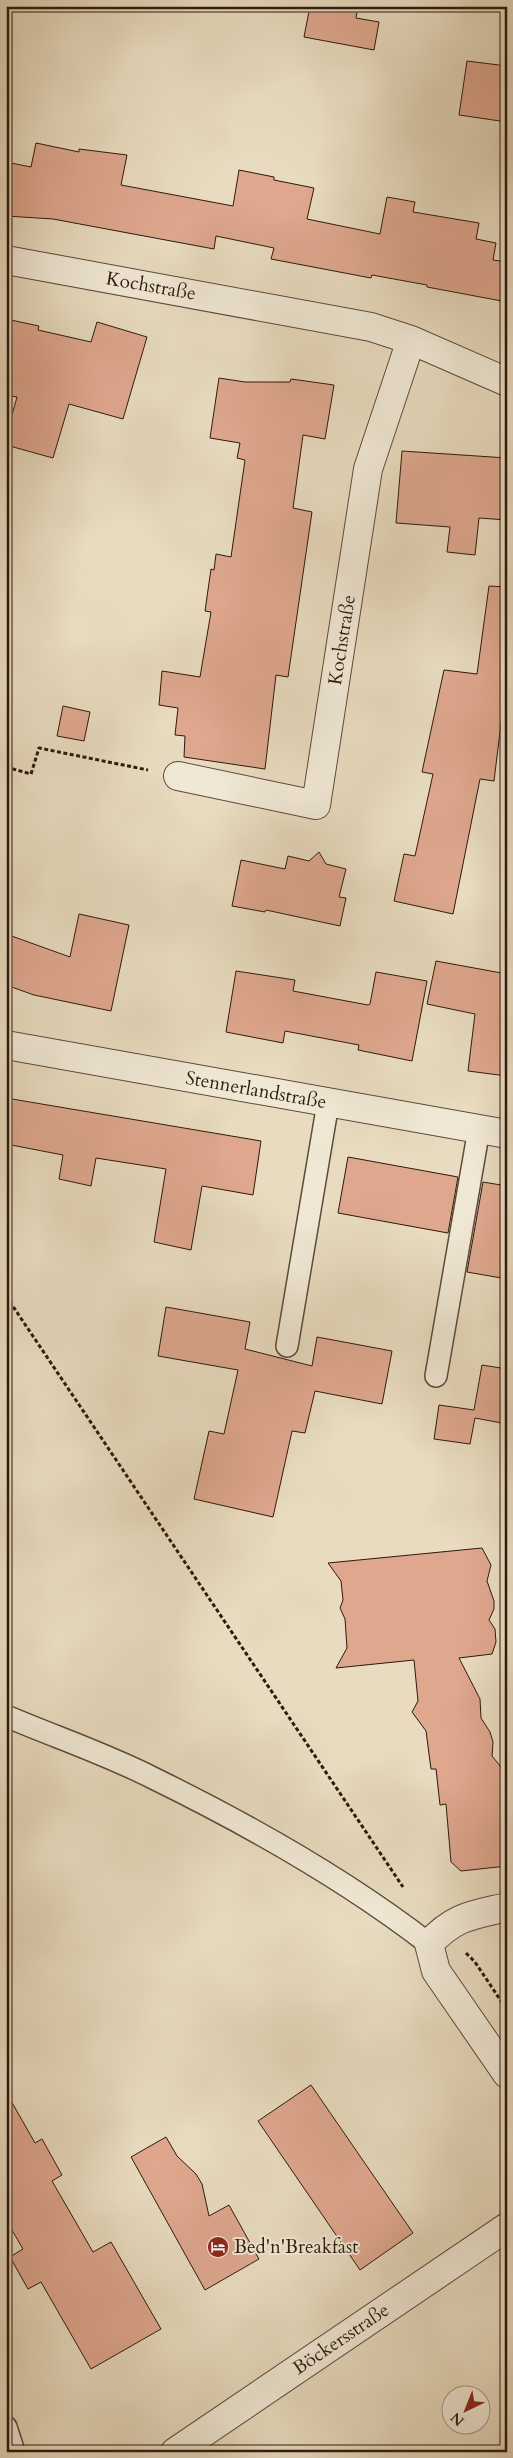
<svg xmlns="http://www.w3.org/2000/svg" width="513" height="2458" font-family="Cardo,serif">
<style>
.building{fill:#dea78e;stroke:#2e190e}
.lines{fill:none;stroke-linecap:round;stroke-linejoin:round}
.lane-casing{stroke:#5c4a3a;stroke-width:24}
.street-casing{stroke:#5c4a3a;stroke-width:30}
.path{stroke:#2e190e;stroke-width:3;stroke-dasharray:4 2.5;stroke-linecap:butt}
.lane{stroke:#f0e8d5;stroke-width:21}
.street{stroke:#f0e8d5;stroke-width:28}
.labels{text-anchor:middle;dominant-baseline:central;stroke-width:4;stroke-linejoin:round;paint-order:stroke}
.street-label{font-size:19px;fill:#2e190e;stroke:#f0e8d5}
.poi-label{font-size:19px;fill:#2e190e;stroke:#f0e8d5;text-anchor:start}
</style>
<rect width="100%" height="100%" fill="#e8dbbf"/>
<filter id="stains"><feTurbulence type="fractalNoise" baseFrequency=".004" numOctaves="4"/><feColorMatrix values="0 0 0 0 .2 0 0 0 0 .09 0 0 0 0 .02 0 0 0 .5 -.17"/></filter>
<radialGradient id="worn" r=".72"><stop offset=".6" stop-color="#630" stop-opacity="0"/><stop offset="1" stop-color="#630" stop-opacity=".3"/></radialGradient>
<path class="building" d="M 310,6 L 358,6 L 356,18 L 379,22 L 374,50 L 304,37 Z
M 467,61 L 507,66 L 507,122 L 459,115 Z
M 36,143 L 79,152 L 79,149 L 127,155 L 121,185 L 233,206 L 239,170 L 274,177 L 274,180 L 314,188 L 307,219 L 380,234 L 387,197 L 415,202 L 413,212 L 479,223 L 476,239 L 496,243 L 493,260 L 507,262 L 507,302 L 427,287 L 427,285 L 372,275 L 371,278 L 271,259 L 274,248 L 216,236 L 214,249 L 53,219 L 6,216 L 6,162 L 31,167 Z
M 6,319 L 39,326 L 38,330 L 91,342 L 97,322 L 147,337 L 123,419 L 69,404 L 53,458 L 6,445 L 6,436 L 17,397 L 6,395 Z
M 219,378 L 245,382 L 290,382 L 291,379 L 334,385 L 325,439 L 303,435 L 293,508 L 312,512 L 288,677 L 276,675 L 265,769 L 184,757 L 185,736 L 175,735 L 178,708 L 159,705 L 162,671 L 200,677 L 211,612 L 205,611 L 211,569 L 214,570 L 216,554 L 231,557 L 245,460 L 237,458 L 240,443 L 210,438 Z
M 402,451 L 507,458 L 507,520 L 479,518 L 475,555 L 447,552 L 450,527 L 396,523 Z
M 489,586 L 507,587 L 507,675 L 494,781 L 480,779 L 453,914 L 394,901 L 404,854 L 415,856 L 433,774 L 422,772 L 444,670 L 477,674 Z
M 63,706 L 90,712 L 84,741 L 57,736 Z
M 319,852 L 326,864 L 346,869 L 339,897 L 346,898 L 340,926 L 266,910 L 265,912 L 232,906 L 241,860 L 285,869 L 288,856 L 309,861 Z
M 79,914 L 129,925 L 111,1011 L 34,995 L 6,985 L 6,934 L 70,957 Z
M 436,961 L 507,974 L 507,1076 L 468,1071 L 475,1014 L 427,1004 Z
M 236,971 L 295,980 L 293,991 L 368,1005 L 370,1004 L 376,972 L 427,981 L 412,1061 L 358,1050 L 359,1045 L 285,1031 L 283,1043 L 226,1032 Z
M 6,1098 L 261,1141 L 253,1195 L 202,1186 L 191,1250 L 154,1242 L 166,1169 L 96,1158 L 91,1186 L 59,1179 L 63,1155 L 6,1144 Z
M 348,1157 L 458,1177 L 448,1233 L 338,1213 Z
M 483,1182 L 507,1186 L 507,1279 L 467,1272 Z
M 166,1307 L 250,1322 L 245,1349 L 312,1366 L 317,1337 L 392,1351 L 382,1404 L 315,1391 L 305,1433 L 292,1431 L 273,1517 L 194,1499 L 209,1431 L 224,1434 L 238,1370 L 158,1356 Z
M 482,1365 L 507,1369 L 507,1424 L 475,1418 L 470,1444 L 434,1439 L 439,1405 L 474,1410 Z
M 482,1548 L 491,1565 L 487,1581 L 494,1601 L 494,1609 L 489,1620 L 495,1629 L 496,1642 L 492,1654 L 459,1658 L 480,1699 L 481,1718 L 490,1732 L 493,1742 L 492,1756 L 501,1767 L 503,1777 L 503,1789 L 507,1795 L 507,1866 L 461,1871 L 451,1862 L 446,1804 L 440,1805 L 436,1769 L 431,1769 L 426,1731 L 412,1712 L 418,1701 L 414,1660 L 336,1668 L 347,1648 L 345,1619 L 340,1608 L 343,1600 L 341,1581 L 328,1563 Z
M 311,2085 L 413,2233 L 360,2270 L 258,2121 Z
M 6,2092 L 35,2143 L 42,2139 L 62,2175 L 52,2181 L 93,2252 L 111,2242 L 161,2329 L 91,2369 L 41,2282 L 28,2289 L 10,2257 L 23,2249 L 6,2220 Z
M 166,2137 L 177,2156 L 196,2174 L 202,2184 L 209,2216 L 229,2205 L 259,2259 L 205,2290 L 131,2157 Z"/>
<g class="lines">
<g class="lane-casing">
<path id="lane" d="M 287,1346 L 328,1103
M 436,1376 L 479,1129
M 6,1716 C 55,1737 106,1754 153,1778 C 249,1825 345,1879 429,1944
M 6,2427 L 14,2452"/>
</g>
<g class="street-casing">
<path id="street" d="M 6,260 L 371,327 L 411,340 L 507,382
M 178,776 L 316,805 L 368,469 L 411,340
M 6,1045 L 507,1134
M 507,1907 C 473,1915 454,1916 429,1944 L 436,1971 L 507,2074
M 175,2452 L 507,2227"/>
</g>
<path class="path" d="M 6,767 L 31,774 L 39,748 L 148,770
M 6,1296 L 403,1887
M 466,1953 L 475,1962 L 507,2010"/>
<use href="#lane" class="lane"/>
<use href="#street" class="street"/>
</g>
<defs>
<g id="hotel-disc" transform="scale(1.125)"><circle r="9.5" fill="#8f2418" stroke="#f0e8d5"/><path d="M-6-4.5h1.5V1H6V5H4.5V3h-9V5H-6ZM-4 0a1.8 1.8 0 1 1 3.6 0ZM.5 0V-2.5h3Q6-2.5 6 0Z" fill="#fff"/></g>
</defs>
<g fill-rule="evenodd">
<use href="#hotel-disc" x="218" y="2247"/>
</g>
<g class="labels">
<g class="street-label">
<text transform="translate(151 286) rotate(10)">Kochstraße</text>
<text transform="translate(342 640) rotate(-81)">Kochstraße</text>
<text transform="translate(256 1090) rotate(10)">Stennerlandstraße</text>
<text transform="translate(341 2339) rotate(-34)">Böckersstraße</text>
</g>
<g class="poi-label">
<text x="234" y="2247">Bed'n'Breakfast</text>
</g>
</g>
<rect width="513" height="2458" fill="none" stroke="#e8dbbf" stroke-width="25"/>
<rect x="8" y="8" width="498" height="2443" fill="none" stroke="#2e190e" stroke-width="2.5"/>
<rect x="12" y="12" width="488" height="2433" fill="none" stroke="#2e190e"/>
<g transform="translate(466 2410) rotate(223)"><circle r="24" fill="#f0e8d5" stroke="#a29585"/>
<path d="M0-4L9 19L0 12L-9 19Z" fill="#8f2418"/>
<text y="-8" font-size="14" font-weight="bold" text-anchor="middle" fill="#2e190e">N</text>
</g>
<rect width="100%" height="100%" filter="url(#stains)"/>
<rect width="100%" height="100%" fill="url(#worn)"/>
</svg>
